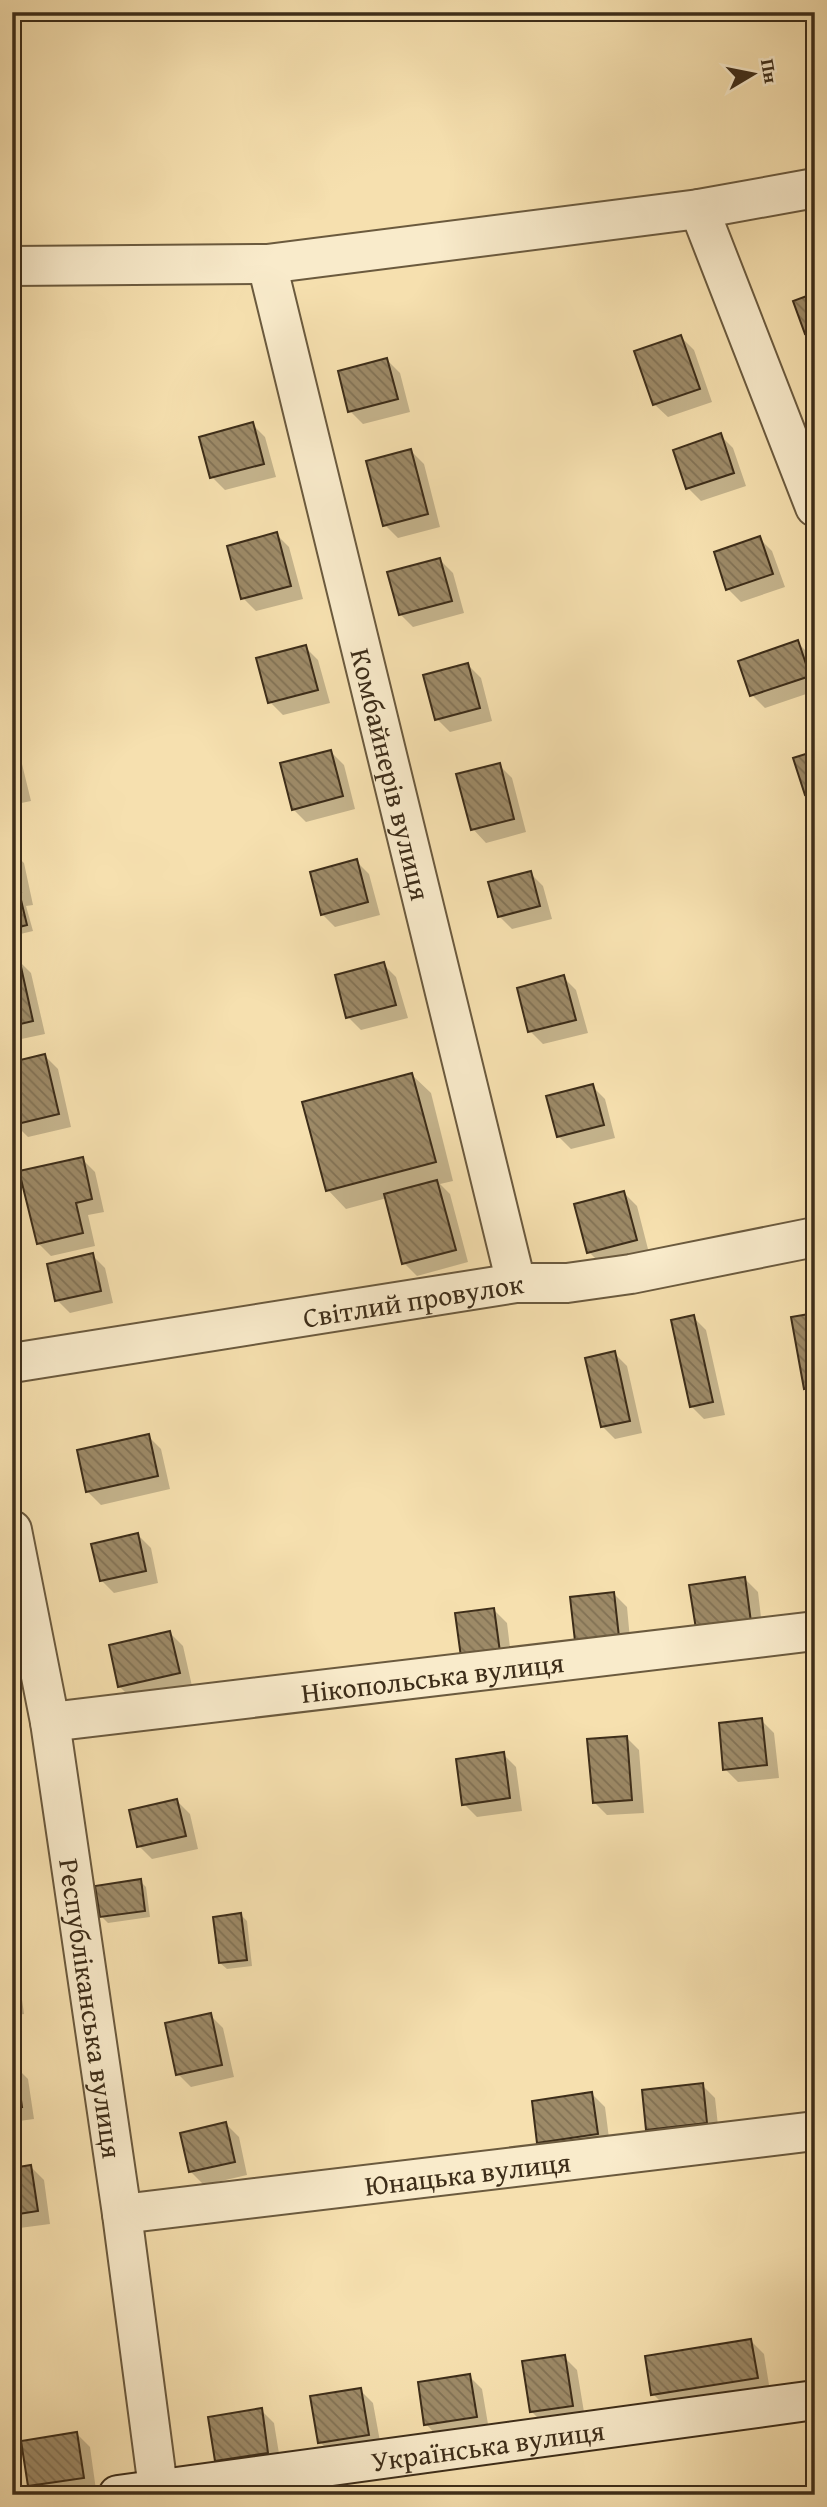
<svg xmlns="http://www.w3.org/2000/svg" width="827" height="2507" font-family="'Gentium Book Plus',serif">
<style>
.shadow{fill:#0003}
.building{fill:url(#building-back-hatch);stroke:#3d2d19;stroke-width:2}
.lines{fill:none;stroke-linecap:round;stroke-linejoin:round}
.street-casing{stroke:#6b5a3e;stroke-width:42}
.secondary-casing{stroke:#3d2d19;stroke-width:42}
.street{stroke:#f9ebcb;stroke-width:38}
.secondary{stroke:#f9ebcb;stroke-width:38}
.labels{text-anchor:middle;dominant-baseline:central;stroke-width:5;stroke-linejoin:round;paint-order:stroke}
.street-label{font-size:28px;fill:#3d2d19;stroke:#f9ebcb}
</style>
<defs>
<pattern id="building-back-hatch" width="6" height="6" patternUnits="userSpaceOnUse" patternTransform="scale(1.75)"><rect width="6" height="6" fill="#9d8a67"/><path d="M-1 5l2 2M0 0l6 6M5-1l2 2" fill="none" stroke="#817154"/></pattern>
</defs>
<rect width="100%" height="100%" fill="#f6e0af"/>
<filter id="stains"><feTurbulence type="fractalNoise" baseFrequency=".00286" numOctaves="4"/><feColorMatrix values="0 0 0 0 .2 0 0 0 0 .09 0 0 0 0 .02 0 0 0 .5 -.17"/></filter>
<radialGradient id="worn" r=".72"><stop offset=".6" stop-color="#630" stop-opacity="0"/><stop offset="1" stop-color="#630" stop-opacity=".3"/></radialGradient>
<path class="shadow" d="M 815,295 L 815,342 L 807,333 L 795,302 Z
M 681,337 L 694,350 L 712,402 L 668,417 L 654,404 Z
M 387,360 L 400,373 L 410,412 L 363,424 L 350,411 Z
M 252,424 L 265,437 L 276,477 L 225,490 L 212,477 Z
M 720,435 L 733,448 L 746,486 L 701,501 L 688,488 Z
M 411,451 L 424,464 L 440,527 L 398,538 L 385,525 Z
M 276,534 L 289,547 L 303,599 L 256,611 L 243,598 Z
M 759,538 L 772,551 L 785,587 L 741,602 L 728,589 Z
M 440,560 L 453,573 L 464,613 L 413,627 L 400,614 Z
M 797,642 L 810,655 L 815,668 L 815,691 L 765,708 L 752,695 Z
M 305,647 L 318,660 L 330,703 L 283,715 L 270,702 Z
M 468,665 L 481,678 L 492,721 L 450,732 L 437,719 Z
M 331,752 L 344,765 L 355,809 L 306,822 L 293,809 Z
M 815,752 L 815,802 L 807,794 Z
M 12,753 L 22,764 L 31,801 L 12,805 Z
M 499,765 L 512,778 L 526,832 L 486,843 L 473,829 Z
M 12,852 L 24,863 L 33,905 L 26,906 L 33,931 L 12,936 Z
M 356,861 L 369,874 L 380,915 L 335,927 L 322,914 Z
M 530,873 L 543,886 L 552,919 L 512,929 L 499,916 Z
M 18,960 L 31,973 L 45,1034 L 12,1041 L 12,961 Z
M 383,964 L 396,977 L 408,1018 L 361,1030 L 348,1017 Z
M 563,977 L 576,990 L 588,1033 L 543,1044 L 530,1031 Z
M 45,1056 L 58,1069 L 71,1127 L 28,1137 L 15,1124 L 12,1113 L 12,1063 Z
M 412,1075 L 431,1093 L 453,1181 L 440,1184 L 450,1194 L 468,1262 L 417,1276 L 404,1263 L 387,1198 L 346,1209 L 328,1190 Z
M 592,1086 L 605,1099 L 615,1138 L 571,1149 L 558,1136 Z
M 82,1159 L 95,1172 L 104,1212 L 88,1215 L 95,1246 L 51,1256 L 38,1243 Z
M 624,1193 L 637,1206 L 649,1253 L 602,1265 L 589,1252 Z
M 92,1255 L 105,1268 L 113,1303 L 70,1313 L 57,1300 Z
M 815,1315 L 815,1398 L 805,1388 Z
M 693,1317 L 706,1330 L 725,1415 L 704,1419 L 691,1406 Z
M 614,1353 L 627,1366 L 642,1433 L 615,1439 L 602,1426 Z
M 148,1436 L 161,1449 L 170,1489 L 101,1505 L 88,1492 Z
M 138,1535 L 151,1548 L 158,1583 L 114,1593 L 101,1580 Z
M 745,1579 L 758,1592 L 763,1634 L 710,1641 Z
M 614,1594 L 627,1607 L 631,1650 L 577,1641 Z
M 494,1610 L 507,1623 L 512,1664 L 476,1670 Z
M 170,1633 L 183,1646 L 192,1686 L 132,1699 L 119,1686 Z
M 761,1720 L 774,1733 L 779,1778 L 738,1782 L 725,1769 Z
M 626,1737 L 639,1750 L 644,1813 L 607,1815 L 594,1802 Z
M 503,1754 L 516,1767 L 522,1811 L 477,1817 L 464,1804 Z
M 177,1801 L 190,1814 L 198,1849 L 152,1859 L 139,1846 Z
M 140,1881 L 146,1887 L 150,1917 L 108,1923 L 101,1916 Z
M 241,1915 L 247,1921 L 252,1966 L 227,1969 L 220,1963 Z
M 12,1972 L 19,1978 L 24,2014 L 12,2016 Z
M 210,2015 L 223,2028 L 234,2077 L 191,2087 L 178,2074 Z
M 12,2066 L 15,2066 L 28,2079 L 34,2119 L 12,2122 Z
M 702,2085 L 715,2098 L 719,2135 L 661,2142 L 648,2129 Z
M 592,2094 L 605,2107 L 610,2146 L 552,2155 L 539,2142 Z
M 226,2124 L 239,2137 L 247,2175 L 204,2185 L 191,2172 Z
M 31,2167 L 44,2180 L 50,2224 L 12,2229 L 12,2170 Z
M 751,2341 L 764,2354 L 770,2391 L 666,2407 L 653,2394 Z
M 564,2357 L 577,2370 L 585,2418 L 545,2425 L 532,2412 Z
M 469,2376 L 482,2389 L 489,2430 L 439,2438 L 426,2424 Z
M 360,2390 L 373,2403 L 381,2447 L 333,2455 L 320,2442 Z
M 261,2410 L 274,2423 L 281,2466 L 230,2474 L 217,2460 Z
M 77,2434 L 90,2447 L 96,2490 L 66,2495 L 39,2495 L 30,2485 Z"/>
<path class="building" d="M 815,293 L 815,331 L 805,334 L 793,301 Z
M 681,335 L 700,389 L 653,405 L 634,351 Z
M 387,358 L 398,399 L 348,412 L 338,371 Z
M 253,422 L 264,464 L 210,478 L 199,437 Z
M 721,433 L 734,473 L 686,489 L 673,450 Z
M 411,449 L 428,514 L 383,526 L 366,461 Z
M 277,532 L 291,586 L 241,599 L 227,546 Z
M 760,536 L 773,574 L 726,590 L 714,552 Z
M 440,558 L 452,601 L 399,615 L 387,572 Z
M 798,640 L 810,676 L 750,696 L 738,661 Z
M 306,645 L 318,690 L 268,703 L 256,658 Z
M 468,663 L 480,708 L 435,720 L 423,675 Z
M 331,750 L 343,796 L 292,810 L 280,763 Z
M 815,751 L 815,792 L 805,795 L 793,758 Z
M 12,759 L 19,788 L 12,789 Z
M 500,763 L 514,819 L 471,830 L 456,774 Z
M 12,852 L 21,892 L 12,894 Z
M 357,859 L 368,902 L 321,915 L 310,872 Z
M 531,871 L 540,906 L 498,917 L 488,882 Z
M 21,900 L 27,925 L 12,929 L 12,902 Z
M 19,958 L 33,1021 L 12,1026 L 12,959 Z
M 384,962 L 396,1005 L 346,1018 L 335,975 Z
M 564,975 L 576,1020 L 528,1032 L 517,988 Z
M 45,1054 L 59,1114 L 13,1125 L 12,1062 Z
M 412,1073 L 436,1162 L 326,1191 L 302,1102 Z
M 593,1084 L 604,1125 L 557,1137 L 546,1096 Z
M 83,1157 L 92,1199 L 76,1203 L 83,1233 L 37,1244 L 19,1171 Z
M 437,1180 L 456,1250 L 402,1264 L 384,1194 Z
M 624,1191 L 637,1240 L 587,1253 L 574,1204 Z
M 93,1253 L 101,1291 L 55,1301 L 47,1264 Z
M 815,1313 L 815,1387 L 804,1389 L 791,1317 Z
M 694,1315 L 713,1402 L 690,1407 L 671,1320 Z
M 615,1351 L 630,1421 L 601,1427 L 585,1358 Z
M 149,1434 L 158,1476 L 86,1492 L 77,1450 Z
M 138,1533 L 146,1571 L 100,1581 L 91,1544 Z
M 745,1577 L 751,1622 L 696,1629 L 689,1585 Z
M 614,1592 L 619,1637 L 575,1641 L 570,1597 Z
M 494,1608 L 500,1652 L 461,1657 L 455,1613 Z
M 170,1631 L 180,1673 L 118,1687 L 109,1645 Z
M 762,1718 L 767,1765 L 723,1770 L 719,1723 Z
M 627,1736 L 632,1800 L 593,1803 L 587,1739 Z
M 504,1752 L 510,1798 L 462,1805 L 456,1759 Z
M 177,1799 L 186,1836 L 137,1847 L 129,1810 Z
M 141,1879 L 145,1911 L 100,1917 L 95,1886 Z
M 241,1913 L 247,1960 L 219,1963 L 213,1917 Z
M 211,2013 L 222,2065 L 176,2075 L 165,2023 Z
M 12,2064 L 16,2064 L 22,2107 L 12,2108 Z
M 703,2083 L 707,2123 L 646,2130 L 642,2090 Z
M 592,2092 L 598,2134 L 537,2143 L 532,2101 Z
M 226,2122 L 235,2162 L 189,2172 L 180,2133 Z
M 31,2165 L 38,2211 L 12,2215 L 12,2168 Z
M 751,2339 L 758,2378 L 651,2395 L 645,2356 Z
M 565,2355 L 573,2406 L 530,2412 L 522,2361 Z
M 470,2374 L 477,2417 L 424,2425 L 418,2382 Z
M 361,2388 L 369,2435 L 318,2443 L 310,2396 Z
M 262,2408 L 268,2453 L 215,2461 L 208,2417 Z
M 77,2432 L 84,2478 L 28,2486 L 21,2441 Z"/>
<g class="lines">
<g class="street-casing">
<g id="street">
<path d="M 699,209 L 815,507"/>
<path id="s1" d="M 267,264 L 516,1283"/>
<path d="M 12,266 L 267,264 L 699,209 L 815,188"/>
<path id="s2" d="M 12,1363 L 516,1283 L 567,1283 L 631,1274 L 815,1237"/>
<path id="s3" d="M 12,1530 L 50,1722 L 122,2214 L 158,2488"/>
<path id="s4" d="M 50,1722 L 815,1631"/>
<path id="s5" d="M 122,2214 L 815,2131"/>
</g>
</g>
<g class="secondary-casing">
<g id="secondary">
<path id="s6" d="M 118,2495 L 815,2400"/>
</g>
</g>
<use href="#street" class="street"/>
<use href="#secondary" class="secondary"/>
</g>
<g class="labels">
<g class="street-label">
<text stroke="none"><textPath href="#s1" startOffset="525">Комбайнерів вулиця</textPath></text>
<text stroke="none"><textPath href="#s2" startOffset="406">Світлий провулок</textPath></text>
<text stroke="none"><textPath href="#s4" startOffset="385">Нікопольська вулиця</textPath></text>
<text stroke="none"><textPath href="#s3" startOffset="485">Республіканська вулиця</textPath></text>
<text stroke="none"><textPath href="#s5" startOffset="348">Юнацька вулиця</textPath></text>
<text stroke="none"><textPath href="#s6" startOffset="373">Українська вулиця</textPath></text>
</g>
</g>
<rect width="827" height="2507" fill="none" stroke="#f6e0af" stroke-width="42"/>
<rect x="14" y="14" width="799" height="2479" fill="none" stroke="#3d2d19" stroke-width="3.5"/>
<rect x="21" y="21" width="785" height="2465" fill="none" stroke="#3d2d19" stroke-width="2"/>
<g transform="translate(753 74) rotate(80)" stroke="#f9ebcb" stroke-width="5" paint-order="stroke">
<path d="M0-5L12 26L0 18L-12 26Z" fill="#3d2d19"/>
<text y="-10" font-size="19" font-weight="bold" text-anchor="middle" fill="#3d2d19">Пн</text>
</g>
<rect width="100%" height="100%" filter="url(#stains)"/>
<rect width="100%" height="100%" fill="url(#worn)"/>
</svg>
